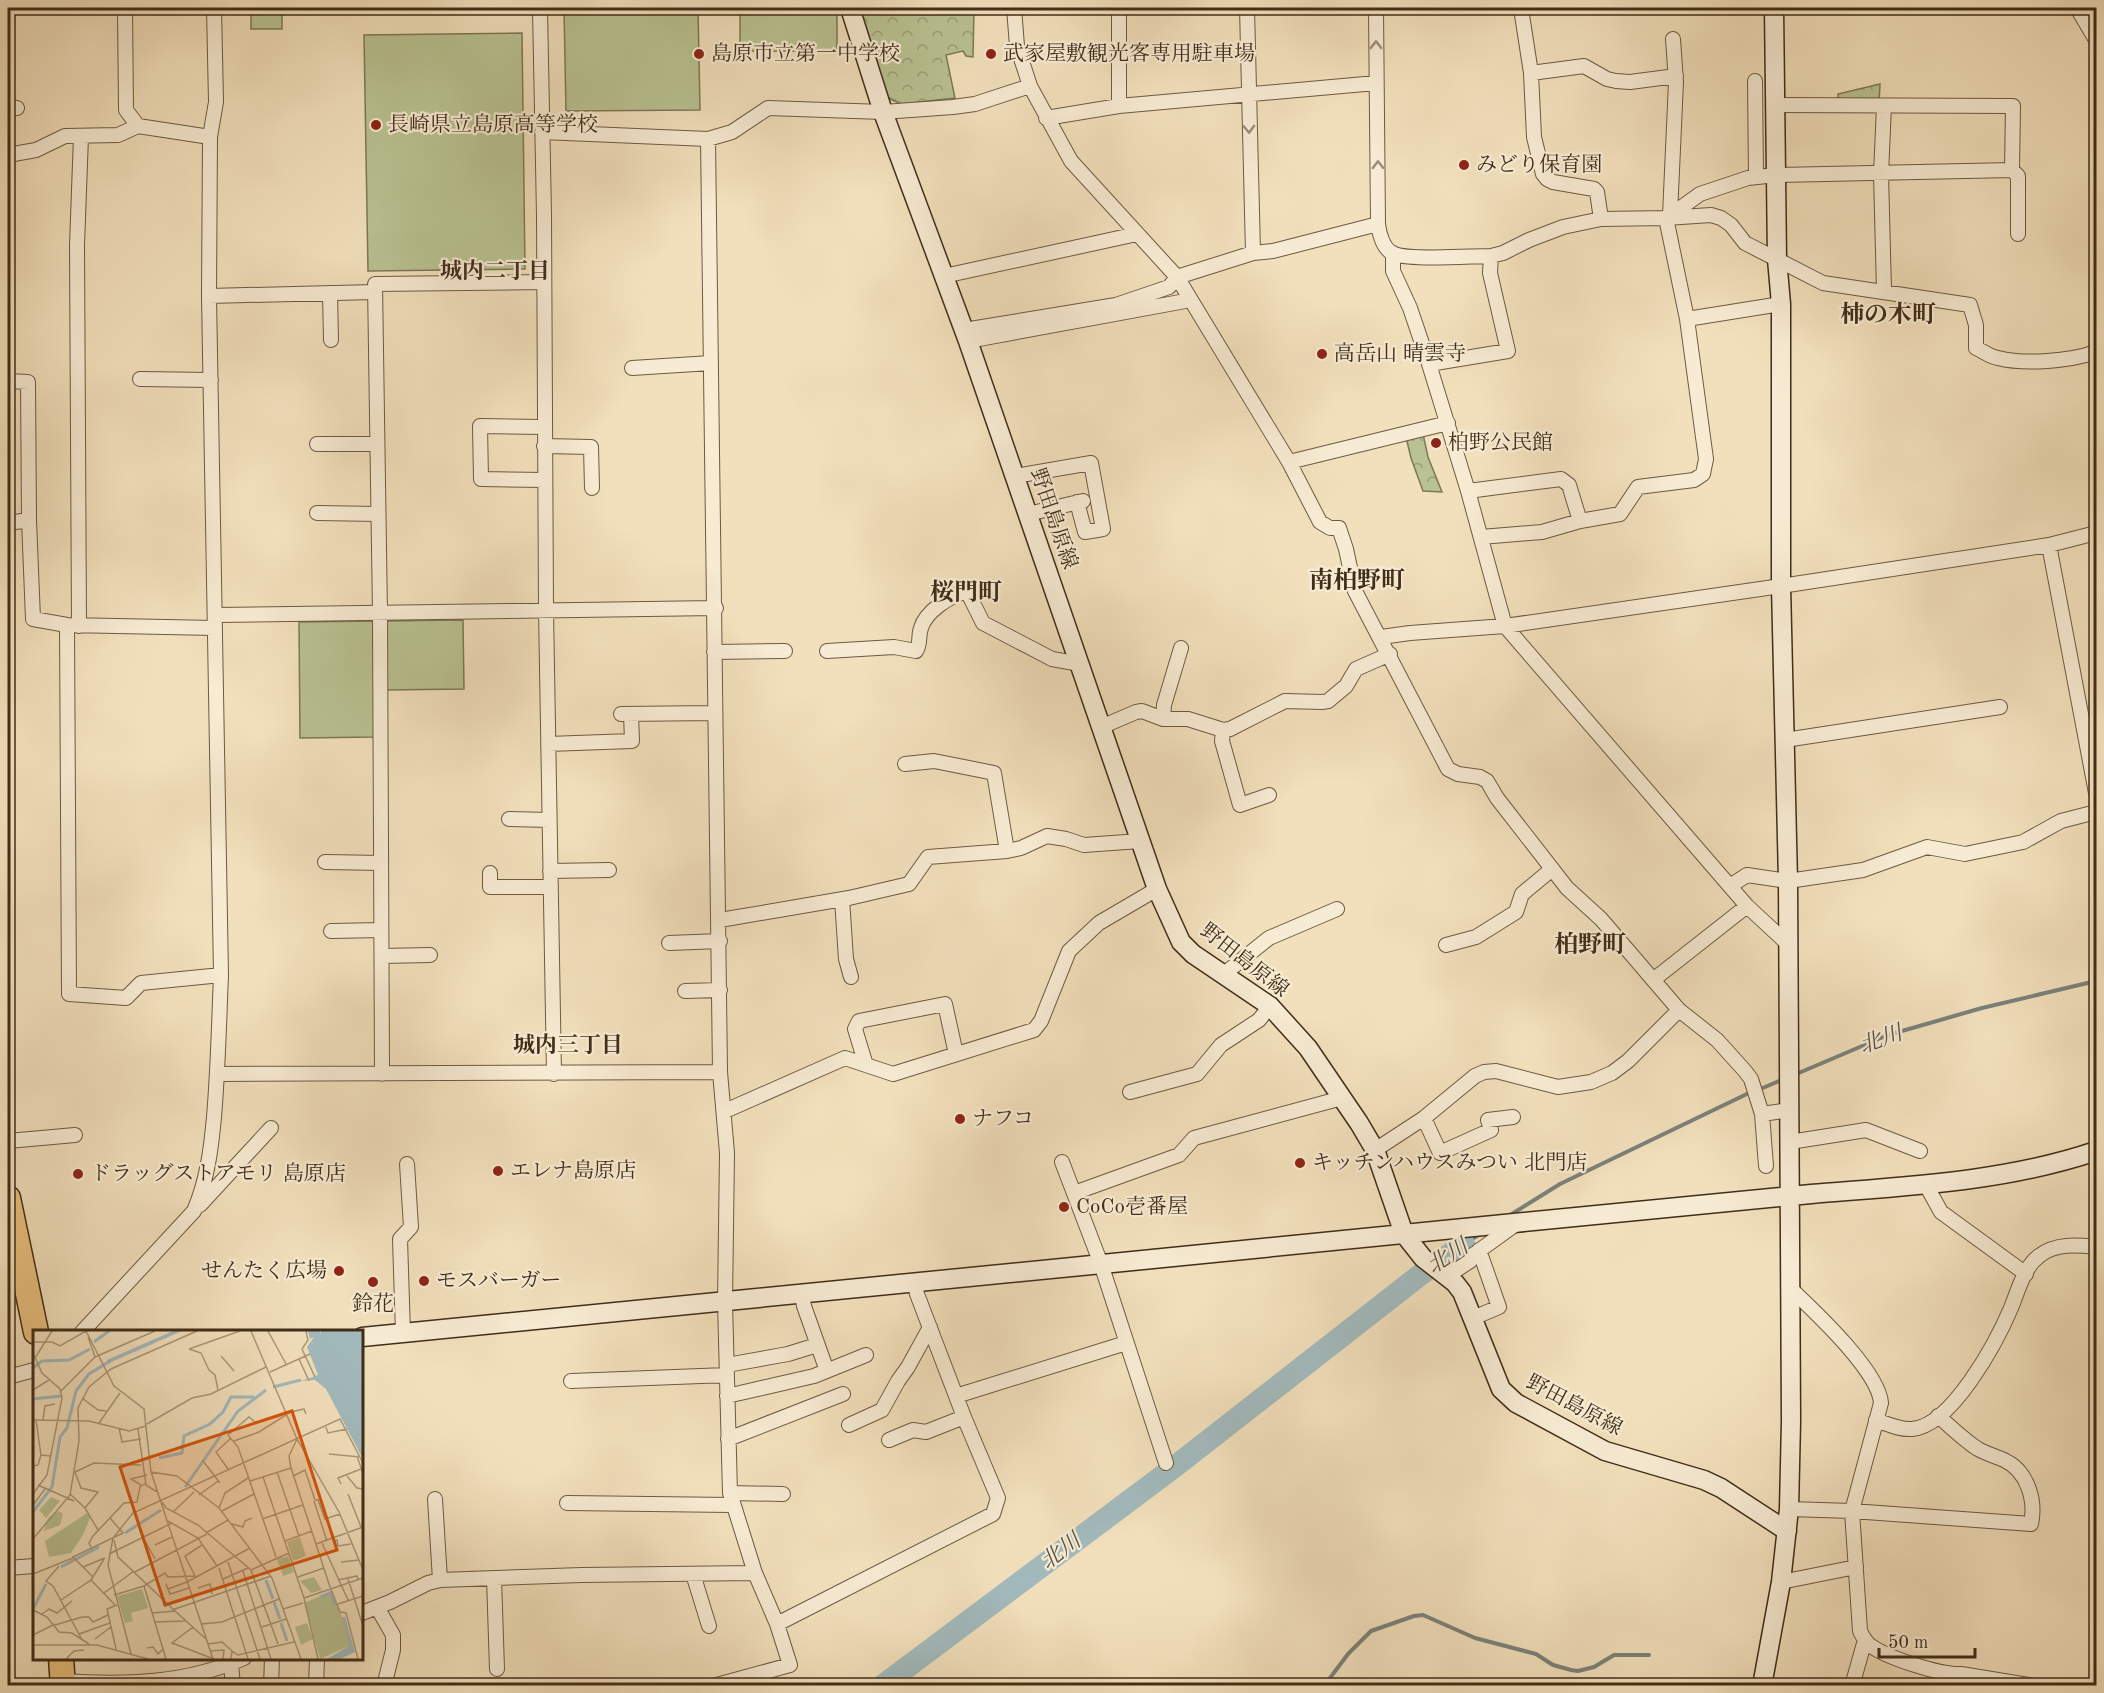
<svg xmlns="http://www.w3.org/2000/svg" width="2104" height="1693" font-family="'Old Standard TT','Noto Serif JP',serif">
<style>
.park{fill:url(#park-crowns);stroke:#7c7855;stroke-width:1.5}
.pitch{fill:#b9c292;stroke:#7c7855;stroke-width:1.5}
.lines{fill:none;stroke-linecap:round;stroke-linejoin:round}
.stream{stroke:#7b827b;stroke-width:4}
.river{stroke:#a2babd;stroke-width:22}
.street-casing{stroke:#6c5a41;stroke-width:16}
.secondary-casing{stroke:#402d18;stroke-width:21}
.highway-casing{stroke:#402d18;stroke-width:27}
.street{stroke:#f7ebd3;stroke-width:14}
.secondary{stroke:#f7ebd3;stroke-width:18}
.highway{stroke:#e9c07e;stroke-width:24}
.oneway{stroke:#9c8c76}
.poi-dot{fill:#8f2418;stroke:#f7ebd3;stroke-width:2}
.labels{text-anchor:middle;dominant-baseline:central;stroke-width:4.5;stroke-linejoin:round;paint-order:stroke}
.poi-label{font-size:21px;fill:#402d18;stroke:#f7ebd3;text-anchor:start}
.street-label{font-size:21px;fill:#402d18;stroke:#f7ebd3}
.neighbourhood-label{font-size:22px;font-weight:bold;fill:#402d18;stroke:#f7ebd3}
.water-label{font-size:22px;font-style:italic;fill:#585041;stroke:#f7ebd3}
.quarter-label{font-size:24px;font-weight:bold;fill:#402d18;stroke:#f7ebd3}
.inset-river{fill:none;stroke:#a2babd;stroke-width:3}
.inset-road{fill:none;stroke:#ab987a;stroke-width:1.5}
.view{fill:#d7550d;fill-opacity:0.15;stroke:#d7550d;stroke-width:3}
.inset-edge{fill:none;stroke:#402d18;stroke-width:3}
</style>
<defs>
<pattern id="park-crowns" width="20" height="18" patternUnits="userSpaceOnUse" patternTransform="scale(1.5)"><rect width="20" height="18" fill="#b9c292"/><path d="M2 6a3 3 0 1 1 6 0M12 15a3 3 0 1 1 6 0" fill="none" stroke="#989e76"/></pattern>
</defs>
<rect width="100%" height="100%" fill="#f2e0bc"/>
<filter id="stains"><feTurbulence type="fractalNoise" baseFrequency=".00333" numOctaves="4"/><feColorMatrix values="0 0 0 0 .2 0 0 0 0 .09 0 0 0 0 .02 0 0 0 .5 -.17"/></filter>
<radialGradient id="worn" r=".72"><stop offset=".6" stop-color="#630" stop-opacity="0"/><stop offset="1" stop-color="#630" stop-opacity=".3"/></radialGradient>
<path class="park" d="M 856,8 L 974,8 L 973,57 L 966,56 L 963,51 L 946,55 L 955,98 L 902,104 L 892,100 L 885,94 Z
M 1880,84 L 1879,102 L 1838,101 L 1838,94 Z
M 1423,434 L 1428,457 L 1442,492 L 1423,491 L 1411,458 L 1406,437 Z"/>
<path class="pitch" d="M 251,8 L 282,8 L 282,29 L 251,29 Z
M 564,8 L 698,8 L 700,110 L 566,111 Z
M 740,8 L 837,8 L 837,51 L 740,51 Z
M 522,33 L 525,269 L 368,271 L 364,35 Z
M 463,620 L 464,689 L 387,690 L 386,621 Z
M 373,621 L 375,737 L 300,738 L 299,622 Z"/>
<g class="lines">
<path class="stream" d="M 1794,1075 L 1888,1035 L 1982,1008 L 2096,981
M 1758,1090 L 1784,1079
M 1507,1217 L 1560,1184 L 1751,1092
M 1464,1244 L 1480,1234
M 1324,1686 L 1348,1654 L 1371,1631 L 1414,1616 L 1423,1615 L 1475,1638 L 1536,1654 L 1553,1665 L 1571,1670 L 1578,1671 L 1594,1667 L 1614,1655 L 1649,1655"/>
<path class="river" d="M 882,1686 L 1173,1468 L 1420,1275 L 1464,1244"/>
<g class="street-casing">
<path id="street" d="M 125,8 L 126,110 L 138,126
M 540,8 L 544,216 L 546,610 L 554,1074
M 1014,8 L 1017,46 L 1030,86 L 1071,161 L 1177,277 L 1289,462 L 1320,522 L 1330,528 L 1339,528 L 1346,549 L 1355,591 L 1448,769 L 1458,774 L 1480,777 L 1487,781 L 1497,798 L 1567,888 L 1601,919 L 1679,1010 L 1717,1040 L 1745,1071 L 1751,1079 L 1762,1114 L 1766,1166
M 1119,8 L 1119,106
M 1247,8 L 1253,253
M 1376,8 L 1378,224 C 1379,233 1383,248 1392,253 C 1407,261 1471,256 1491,256 L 1503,253 L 1529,240 L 1563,227 L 1601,219 L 1666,218 L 1711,215 L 1721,218 L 1731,225 L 1745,243 L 1823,283 L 1970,305 L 1976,325 L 1976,348 C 1983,351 1990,357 1998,358 C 2025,365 2070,361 2096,352
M 1524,8 L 1522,15 L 1531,73 L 1584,66 L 1607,79 L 1616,81 L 1630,82 L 1676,76
M 2077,8 L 2096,40
M 1531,73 L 1534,137 L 1543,174 L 1547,179 L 1553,182 L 1594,189 L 1597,192 L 1601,219
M 1755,81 L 1756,177
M 1775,105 L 2013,106 L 2012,170
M 8,106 L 17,108
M 1046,118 L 1119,106 L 1376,83
M 542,132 L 708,139 L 732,132 L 768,108 L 883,112 L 953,107 L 975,104 L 1030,86
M 708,139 L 720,1072 L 727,1153 L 725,1302 L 730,1493 L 755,1573 L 777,1624 L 790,1665 L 713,1686
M 8,155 L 36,150 L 65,136 L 118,135 L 138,126 L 210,137
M 1670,215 L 1676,82 L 1673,39
M 1668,217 L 1700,194 L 1748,178 L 1776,175 L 2012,170 L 2018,176 L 2018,234
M 1393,253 L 1393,271 L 1410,308 L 1429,364 L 1468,491 L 1505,626 L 1747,906 L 1788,944
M 944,276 L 1137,234
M 1884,291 L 1881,174 L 1884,106
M 330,293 L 331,340
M 209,296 L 375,292
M 1687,319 L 1781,304
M 964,330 L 1116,305 L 1169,287 L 1177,277 L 1253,253 L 1273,251 L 1378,224
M 968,341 L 1191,300
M 1429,364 L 1508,351 L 1490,273 L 1491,256
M 632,368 L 711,363
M 140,379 L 211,380
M 8,381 L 28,382 L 29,520 L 33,619 L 67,625 L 215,628
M 544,427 L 480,426 L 481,479 L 545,480
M 317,444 L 377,444
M 544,446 L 591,447 L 592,488
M 1289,462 L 1448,423
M 1015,476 L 1091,463 L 1103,529 L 1085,532 L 1077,502
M 1468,491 L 1561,479 L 1569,485 L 1580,521
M 317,513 L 378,514
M 1028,514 L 1083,501
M 8,523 L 29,520
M 1481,537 L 1542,532 L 1580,521 L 1620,514 L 1638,487 L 1694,480 L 1703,474 L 1706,459 L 1687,319 L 1666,218
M 2049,545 L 2096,793
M 215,615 L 716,608
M 67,625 L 69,994 L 126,998 L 141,983 L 221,975
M 79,626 L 77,245 L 81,136
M 1381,637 L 1410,633 L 1505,626 L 1781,586 L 2049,545 L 2096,533
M 827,651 L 894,647 L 916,651 C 921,644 918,636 921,628 C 926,611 949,597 964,592 L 969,595 L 983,623 L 1052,659 L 1080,664
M 714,652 L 785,651
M 621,714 L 715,713
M 1163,719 L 1164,705 L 1181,648
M 1101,727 L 1136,712 L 1142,711 L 1163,719 L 1188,719 L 1223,730 L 1230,729 L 1285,701 L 1322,702 L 1328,701 L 1346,686 L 1356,669 L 1390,654
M 1223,730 L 1222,741 L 1240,805 L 1269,795
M 1785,740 L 2000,707
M 548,744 L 632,741 L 631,714
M 905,764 L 934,761 L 994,773 L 1007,851
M 509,819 L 549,820
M 325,862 L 381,863
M 550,871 L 609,870
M 490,873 L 490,887 L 551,887
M 1730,886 L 1747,875 L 1788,881 L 1863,870 L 1927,847 L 1965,854 L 2023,842 L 2061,821 L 2096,812
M 842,899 L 846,959 L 851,977
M 720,920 L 849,898 L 909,884 L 928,857 L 1007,851 L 1021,848 L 1047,836 L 1066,839 L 1084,845 L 1140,841
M 331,931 L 381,930
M 669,943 L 720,941
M 1446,945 L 1476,937 L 1516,912 L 1522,894 L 1552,869
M 382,956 L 430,955
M 1224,974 L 1269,938 L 1337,909
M 1653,980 L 1747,906
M 685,991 L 720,990
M 866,1065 L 855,1029 L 859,1021 L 945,1004 L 956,1054
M 218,1074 L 720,1072
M 382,1074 L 380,614 L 375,284 L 544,282
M 1130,1092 L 1197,1074 L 1221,1045 L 1259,1020 L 1270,1006
M 725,1111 L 845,1058 L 893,1074 L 1034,1030 L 1041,1021 L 1069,951 L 1099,923 L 1157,889
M 1762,1114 L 1789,1110
M 1424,1118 L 1440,1153 L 1491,1130 L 1488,1120 L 1513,1117
M 8,1141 L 75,1135
M 1790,1142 L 1866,1130 L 1920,1151
M 1375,1150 L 1424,1118 L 1475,1076 L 1484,1072 L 1496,1071 L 1558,1087 L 1591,1082 L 1612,1073 L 1628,1061 L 1679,1010
M 1062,1162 L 1101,1264 L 1166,1463
M 1926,1185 L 1941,1212 L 2026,1274
M 1074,1193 L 1179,1155 L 1194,1138 L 1342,1098
M 200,1205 L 271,1128
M 1446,1277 L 1470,1261 L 1473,1255 L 1516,1224
M 1790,1288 C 1814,1311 1879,1371 1881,1403 L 1852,1511 L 1860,1631 C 1863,1637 1865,1642 1871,1646 C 1888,1658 1940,1675 1961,1674 L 2035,1686
M 802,1295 L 804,1306 L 827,1371
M 1473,1318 L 1499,1307 L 1479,1250
M 82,1332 L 194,1211 C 207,1181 211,1150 214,1117 C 218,1070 219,1023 221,975 L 209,296 L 210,137 L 216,102 L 214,8
M 403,1333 L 400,1239 L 411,1227 L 407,1164
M 727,1365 L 788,1354 L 817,1345
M 8,1377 L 34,1370
M 571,1381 L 727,1375
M 727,1396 L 814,1376 L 866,1355
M 956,1396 L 1126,1343
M 1876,1420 C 1887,1424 1900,1430 1912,1429 C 1952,1426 1997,1341 2011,1308 C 2018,1291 2024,1267 2039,1256 C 2055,1243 2077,1245 2096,1247
M 849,1425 L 882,1410 L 898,1381 L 908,1367 L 930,1327
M 728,1439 L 843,1394
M 889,1440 L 913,1430 L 926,1432 L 964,1417
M 730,1493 L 783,1494
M 435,1499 L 440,1580
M 567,1503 L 732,1505
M 1789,1509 L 1852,1511 L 2031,1524 C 2036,1501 2028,1471 2004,1460 C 1995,1456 1987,1454 1978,1449 C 1964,1440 1951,1427 1938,1416
M 8,1568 L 34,1566
M 693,1574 L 709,1626
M 494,1578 L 497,1669
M 1781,1582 L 1856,1567
M 377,1607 L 393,1635 L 393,1650 L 384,1686
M 362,1613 L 390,1602 L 428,1583 L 440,1580 L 582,1575 L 755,1573
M 777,1624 L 993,1514 L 998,1498 L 964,1417 L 917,1294 L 915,1283
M 231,1664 L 233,1686
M 62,1681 C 125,1685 185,1684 244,1658
M 271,1686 L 272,1658
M 316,1686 L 317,1658
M 1852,1686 L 1865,1640"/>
</g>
<g class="secondary-casing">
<path id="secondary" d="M 850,8 L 883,112 L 968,341 L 1157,889 L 1181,942 L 1193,954 L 1270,1006 L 1308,1048 L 1359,1123 L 1375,1150 L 1404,1234 L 1423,1258 L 1455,1283 L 1462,1292 L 1501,1389 L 1516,1403 L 1605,1451 L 1704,1480 L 1721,1488 L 1787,1531
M 362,1337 C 746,1300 1130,1261 1514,1223 C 1613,1213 1712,1203 1811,1194 C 1906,1186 2005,1182 2096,1151
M 1762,1686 L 1781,1582 L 1789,1509 L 1791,1421 L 1788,881 L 1781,586 L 1781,304 L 1777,259 L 1774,8"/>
</g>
<g class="highway-casing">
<path id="highway" d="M 8,1198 L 36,1332
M 61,1658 L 63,1686"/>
</g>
<use href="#street" class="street"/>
<use href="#secondary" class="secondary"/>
<use href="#highway" class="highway"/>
</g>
<defs><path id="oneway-chevron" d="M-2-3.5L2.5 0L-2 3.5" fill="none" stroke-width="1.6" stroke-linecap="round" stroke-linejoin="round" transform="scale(1.5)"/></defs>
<g class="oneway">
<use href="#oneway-chevron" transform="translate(1376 45) rotate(-90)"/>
<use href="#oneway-chevron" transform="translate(1249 129) rotate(88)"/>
<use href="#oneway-chevron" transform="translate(1378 165) rotate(-91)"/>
</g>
<g class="poi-dot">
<circle cx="699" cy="54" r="6"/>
<circle cx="991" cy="54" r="6"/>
<circle cx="376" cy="125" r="6"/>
<circle cx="1464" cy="165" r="6"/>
<circle cx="1322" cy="354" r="6"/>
<circle cx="1436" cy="443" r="6"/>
<circle cx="960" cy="1119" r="6"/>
<circle cx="1300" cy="1163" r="6"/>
<circle cx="498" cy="1171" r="6"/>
<circle cx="78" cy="1174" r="6"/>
<circle cx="1064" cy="1207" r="6"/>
<circle cx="339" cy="1271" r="6"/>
<circle cx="424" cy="1281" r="6"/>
<circle cx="373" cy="1282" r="6"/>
</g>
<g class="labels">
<g class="poi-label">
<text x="711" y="54">島原市立第一中学校</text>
<text x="1003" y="54">武家屋敷観光客専用駐車場</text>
<text x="388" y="125">長崎県立島原高等学校</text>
<text x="1476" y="165">みどり保育園</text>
<text x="1334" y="354">高岳山 晴雲寺</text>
<text x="1448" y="443">柏野公民館</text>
<text x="972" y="1119">ナフコ</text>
<text x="1312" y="1163">キッチンハウスみつい 北門店</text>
<text x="510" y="1171">エレナ島原店</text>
<text x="90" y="1174">ドラッグストアモリ 島原店</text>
<text x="1076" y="1207">CoCo壱番屋</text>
<text x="327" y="1271" text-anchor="end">せんたく広場</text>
<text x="436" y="1281">モスバーガー</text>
<text x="373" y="1304" text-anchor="middle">鈴花</text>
</g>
<g class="street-label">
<text transform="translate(1053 519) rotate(71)">野田島原線</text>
<text transform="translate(1244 961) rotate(38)">野田島原線</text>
<text transform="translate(1574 1406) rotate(28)">野田島原線</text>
</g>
<g class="neighbourhood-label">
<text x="495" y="272">城内二丁目</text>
<text x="568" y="1046">城内三丁目</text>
</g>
<g class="water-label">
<text transform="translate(1881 1040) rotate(-20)">北川</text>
<text transform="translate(1448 1257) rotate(-33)">北川</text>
<text transform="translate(1061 1552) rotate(-37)">北川</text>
</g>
<g class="quarter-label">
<text x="1888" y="316">柿の木町</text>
<text x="1357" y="582">南柏野町</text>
<text x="966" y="594">桜門町</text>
<text x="1590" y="946">柏野町</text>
</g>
</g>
<g transform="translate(33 1330)">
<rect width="330" height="330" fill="#f2e0bc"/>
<path d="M 26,181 L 30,184 L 27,195 L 11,201 L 15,188 ZM 54,183 L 57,188 L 51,203 L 38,223 L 16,227 L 12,211 Z" fill="#b9c292"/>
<path d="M 18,167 L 27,171 L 13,188 L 6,180 ZM 281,247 L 289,260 L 278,263 L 267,251 ZM 299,261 L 314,300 L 316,316 L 287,329 L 271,273 Z" fill="#b9c292"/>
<path d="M 267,207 L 273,226 L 260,231 L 254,212 ZM 255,226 L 261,242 L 250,246 L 244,229 ZM 109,259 L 115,278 L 98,283 L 100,291 L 92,293 L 84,266 ZM 274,293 L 280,309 L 268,315 L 262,297 Z" fill="#b9c292"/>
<path d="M 140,1 L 149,1 L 76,33 L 74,30 ZM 275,1 L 287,1 L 288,5 L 288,1 L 330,1 L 330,129 L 293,59 L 282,50 L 268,51 L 285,45 L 274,17 L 281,7 L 277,9 ZM 309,287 L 312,287 L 322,322 L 307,329 L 294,329 L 316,316 Z" fill="#a2babd"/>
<path class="inset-river" d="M 61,12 L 76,1M 0,38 L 9,31 L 36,30 L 57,19M 240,57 L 268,50M 0,69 L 28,66M 126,128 L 149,123 L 151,106 L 177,94 L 190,82 L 198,67 L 221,67M 152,157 L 205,81 L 233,60M 0,182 L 19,157 L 27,107 L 34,98 L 43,61 L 56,44 L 79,30M 92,203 L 128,180M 28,237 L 66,217M 233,250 L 240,269M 287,267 L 297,263 L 302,275M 241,272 L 247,289M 0,279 L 13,254M 248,293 L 254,311"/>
<path class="inset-road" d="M 53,1 L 81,56 L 111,79 L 118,142 L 144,146 L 186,178 L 239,248 L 268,329M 218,1 L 264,109 L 306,182 L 330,240M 235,1 L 253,34M 273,1 L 275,10 L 269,19 L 282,47M 55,7 L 62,27M 0,12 L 19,12 L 27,16 L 53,1M 156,19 L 168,23 L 176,40 L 182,45 L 185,60M 156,19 L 207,1M 0,23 L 9,43 L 27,59 L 29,68 L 14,145 L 0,164M 188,26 L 201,41M 2,28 L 19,1M 266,29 L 276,51M 237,42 L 277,24M 0,60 L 16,50M 28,61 L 62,27 L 122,1M 49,68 L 65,80 L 73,81M 254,83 L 271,79 L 273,84M 0,90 L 56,91 L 96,101 L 113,96M 3,90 L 8,125M 10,90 L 12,76 L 22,74M 222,92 L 216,87 L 195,105 L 205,117 L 243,227M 66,93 L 87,63M 114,94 L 159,68 L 178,64 L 233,37M 292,95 L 295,103 L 314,99M 86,98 L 89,112 L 108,109M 105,99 L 113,155 L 124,162M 264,109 L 256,126 L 258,138 L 297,257 L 307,282 L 313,283 L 325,329M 201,111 L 226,102 L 253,85M 296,124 L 327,127M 324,126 L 330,144M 170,131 L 187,153M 0,136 L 5,135 L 8,125 L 18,126M 195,139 L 183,122 L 198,108M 42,142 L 61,133 L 108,135M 42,142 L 48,158 L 65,162 L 52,178M 118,142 L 180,329M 244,142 L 266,206M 260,146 L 272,140 L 282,170M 314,146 L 324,158 L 330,159M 230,147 L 271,268 L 285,329M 217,151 L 258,138M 308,154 L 305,148 L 328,139M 5,155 L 41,171M 108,155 L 98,149 L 114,145M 37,164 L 52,178 L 65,200M 315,164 L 328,197M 166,165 L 185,151M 282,170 L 285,170 L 292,189 L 307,184M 281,171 L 294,211M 129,172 L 133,178 L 165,195 L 218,240 L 245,314M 0,175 L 12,159M 186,178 L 192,163 L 215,148M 189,181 L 221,164M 140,182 L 161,162M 229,189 L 270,175M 133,190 L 165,208 L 184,236M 199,194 L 210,197 L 212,191 L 219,188M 173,203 L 195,190M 0,209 L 37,165 L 46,111 L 45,78 L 56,57 L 78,39 L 164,1M 111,209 L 122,229M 81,210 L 85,227 L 140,279M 252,211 L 279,201M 300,211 L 304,210 L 305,216 L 318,214M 289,213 L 315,270M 283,214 L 330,197M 122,215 L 139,207M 59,219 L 56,213 L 60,206 L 91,173 L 104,172 L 107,157 L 113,153M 76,224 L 139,193M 195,232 L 227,329M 308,232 L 326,230M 26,236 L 13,251 L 20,256 L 48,308M 50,237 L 72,228M 186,238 L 215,329M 218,240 L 256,223M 210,241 L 238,329M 102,242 L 174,204M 0,244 L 40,228M 162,246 L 152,226 L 169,215M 60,247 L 40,227 L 90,203 L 77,188M 265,247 L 291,238M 190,249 L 215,238M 315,249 L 330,296M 58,250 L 82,275M 305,250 L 324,246 L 325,250M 133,254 L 135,259 L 154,252 L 217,218M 111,256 L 133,329M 165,258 L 177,254 L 179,264M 135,259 L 137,264 L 156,258M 71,263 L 101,241M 81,265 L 111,256 L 132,243 L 135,247 L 162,246M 271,268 L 330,248M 28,270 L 58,250 L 71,229M 305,274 L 330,266M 250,279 L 270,273M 0,280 L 14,287 L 26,302 L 39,303 L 56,314M 139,280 L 238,246M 119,283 L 142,281 L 173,309M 9,284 L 16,279 L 24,283 L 39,271M 122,292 L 152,291M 168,294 L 189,292 L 246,269M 22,295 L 49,287 L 56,287 L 60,292 L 75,285M 160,297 L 139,313 L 181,329M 229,297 L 253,289M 46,304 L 77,293M 0,305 L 22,294M 62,309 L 78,297M 175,314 L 189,312 L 199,321 L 198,329M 0,315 L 64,315 L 115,329M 114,318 L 120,317 L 125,324 L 130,319M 83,319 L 74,279 L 84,275M 177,321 L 191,320 L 190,329M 199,321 L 205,325 L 261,312M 98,324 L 75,235 L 80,208 L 100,183 L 307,89 L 330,133M 33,329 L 41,321 L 51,320"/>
<path class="view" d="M 259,81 L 304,220 L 132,275 L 87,137 Z"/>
<rect width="330" height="330" class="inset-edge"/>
</g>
<rect width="2104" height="1693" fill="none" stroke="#f2e0bc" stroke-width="30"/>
<rect x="9" y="9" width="2086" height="1675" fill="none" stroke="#402d18" stroke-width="3"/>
<rect x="15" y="15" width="2074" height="1663" fill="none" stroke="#402d18" stroke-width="1.5"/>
<path d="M1879 1648v9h96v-9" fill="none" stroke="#402d18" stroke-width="3"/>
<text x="1888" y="1648" font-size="18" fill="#402d18" stroke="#f7ebd3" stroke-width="4.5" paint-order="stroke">50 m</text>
<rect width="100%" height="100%" filter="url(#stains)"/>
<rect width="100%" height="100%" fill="url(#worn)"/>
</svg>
